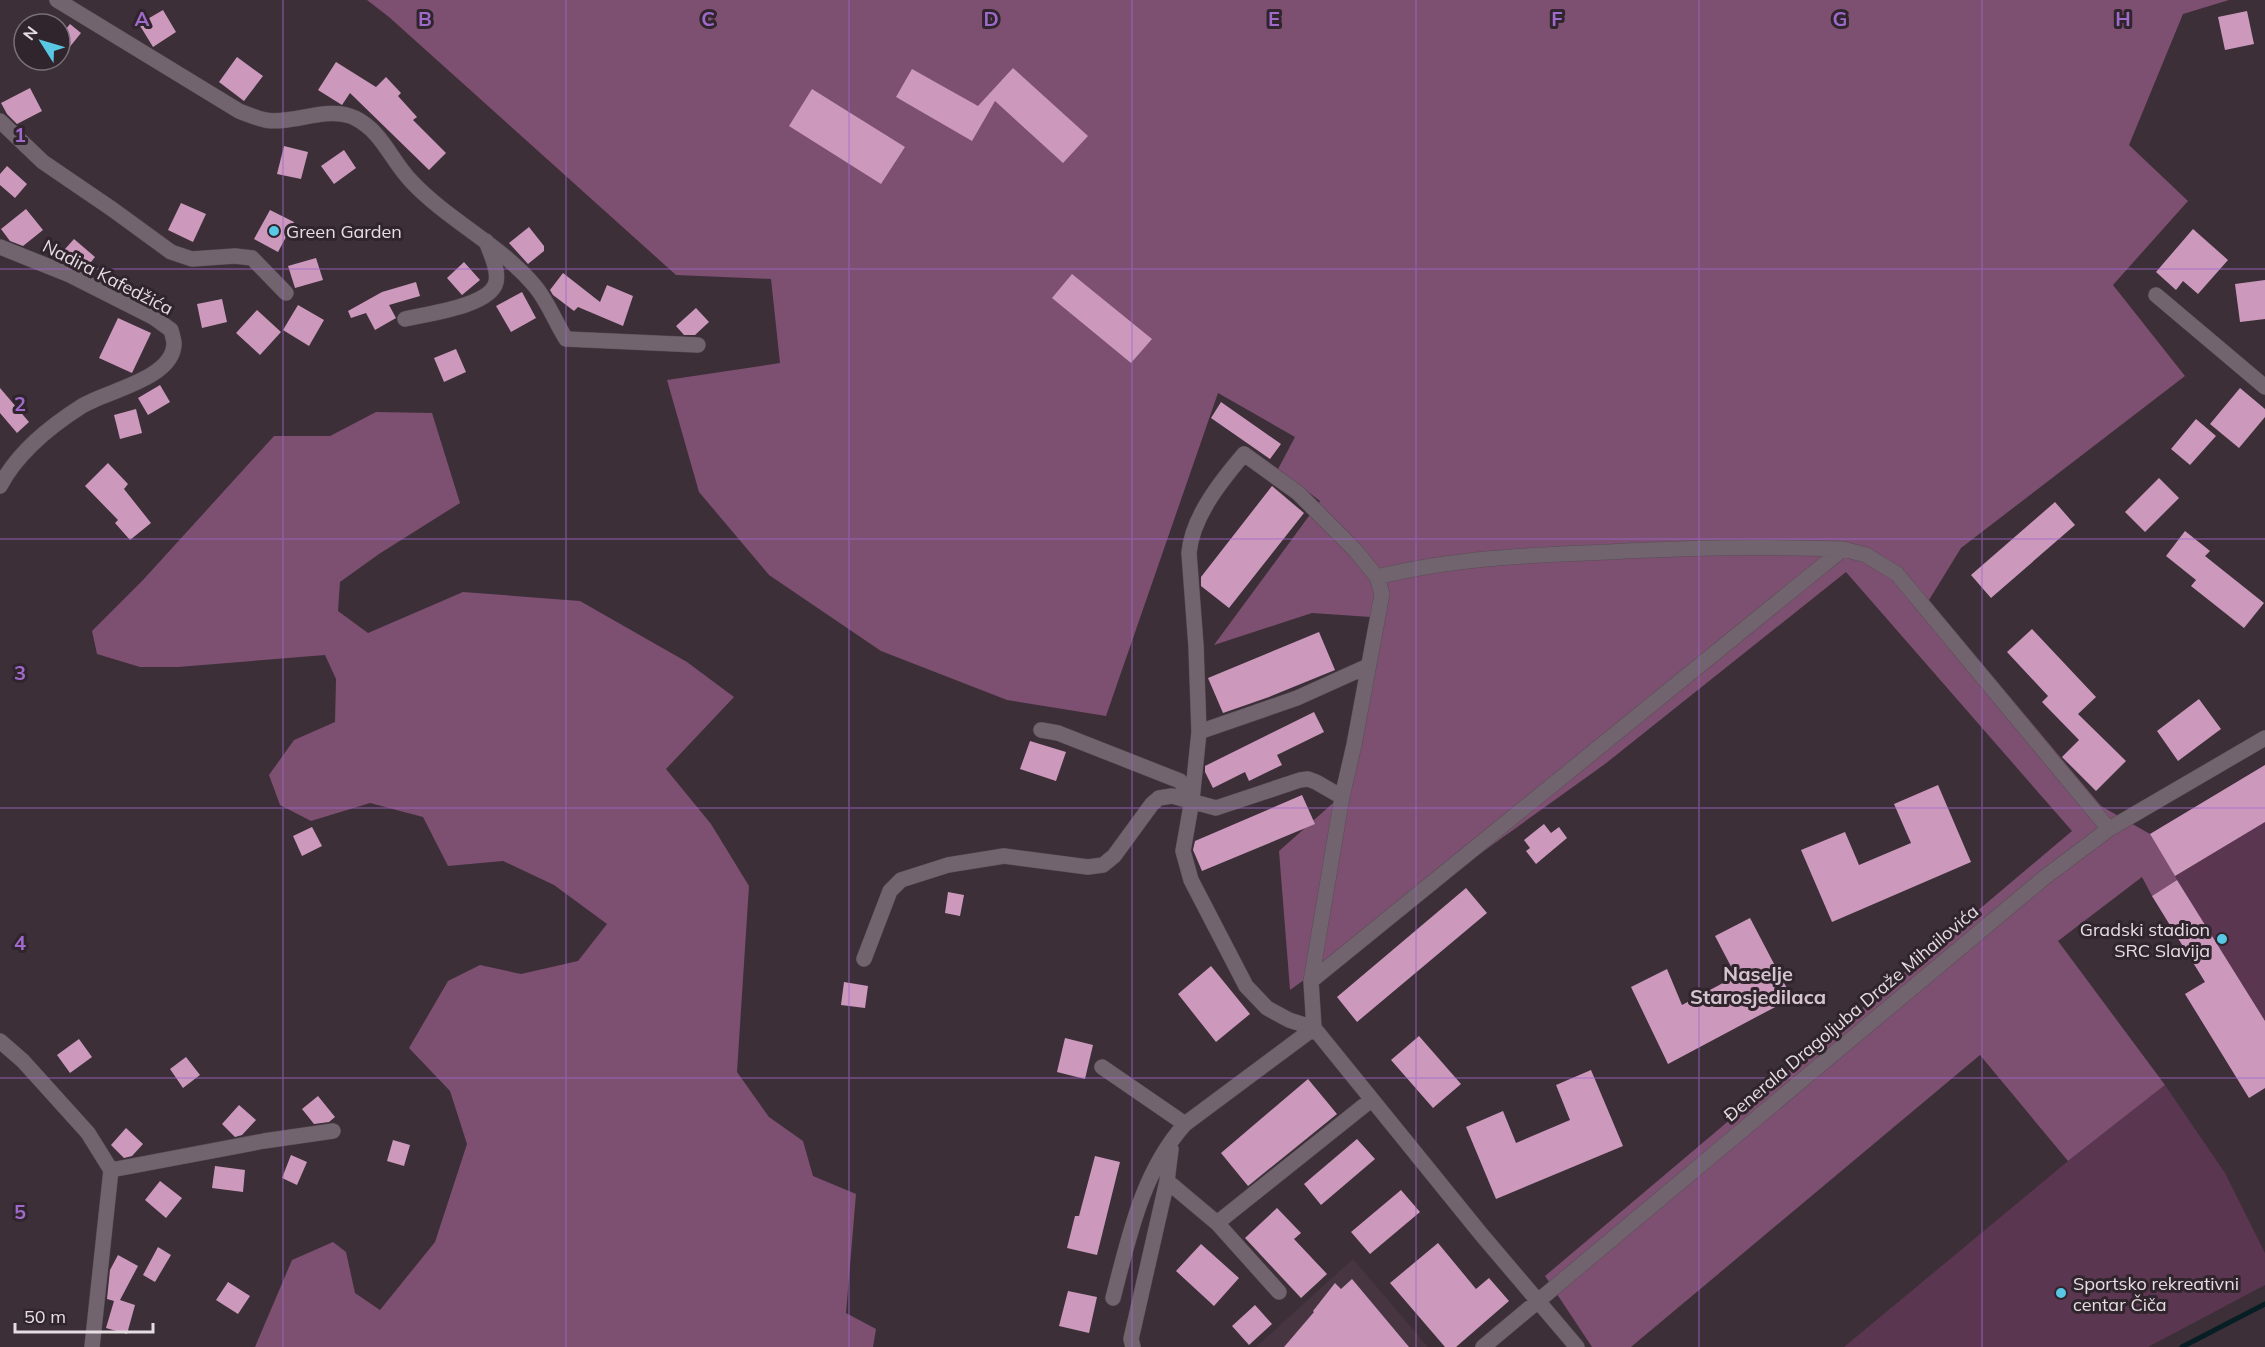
<svg xmlns="http://www.w3.org/2000/svg" width="2265" height="1347" font-family="Mulish,sans-serif">
<style>
.built{fill:#483542}
.green{fill:#5a3650}
.forest{fill:#7d4f70}
.lines{fill:none;stroke-linecap:round;stroke-linejoin:round}
.stream{stroke:#071e24;stroke-width:5}
.building{fill:#cc99bd}
.minor-casing{stroke:#594e56;stroke-width:16}
.minor{stroke:#72646e;stroke-width:15}
.grid{fill:none;stroke:#a06acc;stroke-width:1.5;stroke-opacity:0.55}
.poi-dot{fill:#59c8e5;stroke:#31252d;stroke-width:2}
.labels{text-anchor:middle;dominant-baseline:central;stroke-width:6;stroke-linejoin:round;paint-order:stroke}
.poi-label{font-size:18px;fill:#e6dde3;stroke:#31252d;text-anchor:start}
.street-label{font-size:18px;fill:#e6dde3;stroke:#31252d}
.neighbourhood-label{font-size:20px;font-weight:bold;fill:#d5c4cf;stroke:#31252d}
.grid-label{font-size:20px;text-anchor:middle;font-weight:bold;fill:#a06acc;stroke:#31252d;stroke-width:6;stroke-linejoin:round;paint-order:stroke}
</style>
<rect width="100%" height="100%" fill="#3c2f38"/>
<path class="built" d="M 1353,1259 L 1428,1347 L 1256,1347 Z"/>
<path class="green" d="M 2265,765 L 2265,1088 L 2249,1098 L 2185,994 L 2205,981 L 2152,896 L 2177,880 L 2150,834 Z
M 2165,1085 L 2225,1173 L 2265,1253 L 2265,1285 L 2148,1347 L 1844,1347 L 2068,1161 Z"/>
<path class="forest" d="M 367,0 L 2229,0 L 2183,14 L 2129,145 L 2188,201 L 2113,285 L 2185,376 L 1961,548 L 1929,600 L 2101,806 L 2150,834 L 2175,876 L 2177,880 L 2152,896 L 2142,877 L 2058,941 L 2165,1085 L 2068,1161 L 1980,1055 L 1631,1347 L 1592,1347 L 1545,1276 L 2072,831 L 1846,572 L 1605,764 L 1290,990 L 1279,851 L 1350,788 L 1385,618 L 1312,613 L 1214,645 L 1320,501 L 1278,469 L 1295,437 L 1218,393 L 1106,716 L 1007,700 L 881,651 L 769,575 L 699,492 L 667,380 L 780,363 L 771,279 L 676,275 L 389,17 Z
M 376,412 L 432,413 L 460,503 L 379,554 L 340,582 L 338,611 L 368,633 L 463,592 L 580,601 L 687,662 L 734,697 L 666,769 L 711,824 L 749,886 L 737,1072 L 769,1117 L 803,1141 L 813,1176 L 856,1194 L 846,1313 L 876,1329 L 873,1347 L 255,1347 L 292,1260 L 333,1242 L 346,1252 L 355,1293 L 380,1310 L 435,1242 L 467,1144 L 450,1091 L 409,1048 L 448,981 L 480,965 L 521,974 L 578,961 L 607,924 L 554,885 L 503,861 L 448,866 L 423,817 L 370,803 L 311,821 L 280,805 L 269,775 L 294,740 L 335,722 L 336,679 L 325,655 L 178,667 L 140,667 L 97,654 L 92,631 L 143,580 L 274,436 L 330,436 Z"/>
<g class="lines">
<path class="stream" d="M 2182,1347 L 2265,1304"/>
</g>
<path class="building" d="M 163,10 L 176,32 L 153,47 L 139,24 Z
M 2247,11 L 2254,44 L 2225,50 L 2218,17 Z
M 70,24 L 81,33 L 60,59 L 60,36 Z
M 237,57 L 263,76 L 244,101 L 219,82 Z
M 336,62 L 376,87 L 386,77 L 401,93 L 398,96 L 417,117 L 413,120 L 446,153 L 429,170 L 350,93 L 342,105 L 318,90 Z
M 1013,68 L 1088,136 L 1063,163 L 995,101 L 972,141 L 896,97 L 912,69 L 978,106 Z
M 30,88 L 42,111 L 17,124 L 7,114 L 1,103 Z
M 812,89 L 905,147 L 881,184 L 789,126 Z
M 284,146 L 308,152 L 301,179 L 277,174 Z
M 344,150 L 356,168 L 334,184 L 321,166 Z
M 7,166 L 27,184 L 15,198 L 0,185 L 0,174 Z
M 181,203 L 206,214 L 193,242 L 168,230 Z
M 26,209 L 43,230 L 23,246 L 10,241 L 1,229 Z
M 270,210 L 294,222 L 278,252 L 254,239 Z
M 529,227 L 544,246 L 544,251 L 528,264 L 509,243 Z
M 2193,229 L 2228,260 L 2198,294 L 2183,281 L 2176,290 L 2156,272 Z
M 74,239 L 95,257 L 84,271 L 57,258 Z
M 316,258 L 323,280 L 295,288 L 288,266 Z
M 464,262 L 480,280 L 462,295 L 447,278 Z
M 563,273 L 600,302 L 607,285 L 633,296 L 623,326 L 578,307 L 574,311 L 553,295 L 550,290 Z
M 1072,274 L 1152,339 L 1131,363 L 1052,298 Z
M 2265,280 L 2265,319 L 2240,322 L 2235,284 Z
M 416,282 L 420,296 L 389,305 L 396,318 L 375,330 L 366,313 L 351,318 L 348,311 L 382,292 Z
M 522,292 L 536,318 L 511,332 L 496,306 Z
M 222,299 L 227,322 L 202,328 L 197,304 Z
M 298,305 L 324,320 L 309,346 L 283,330 Z
M 696,308 L 709,322 L 695,335 L 684,335 L 676,326 Z
M 257,310 L 281,332 L 260,355 L 236,333 Z
M 118,318 L 151,333 L 132,373 L 99,358 Z
M 456,349 L 466,372 L 444,382 L 434,358 Z
M 160,385 L 170,402 L 148,415 L 138,398 Z
M 0,388 L 29,422 L 17,433 L 0,413 Z
M 2240,388 L 2265,409 L 2265,417 L 2239,448 L 2210,424 Z
M 1221,402 L 1281,444 L 1270,459 L 1211,418 Z
M 136,409 L 142,433 L 120,439 L 114,415 Z
M 2196,419 L 2216,436 L 2190,465 L 2171,449 Z
M 108,463 L 128,484 L 124,489 L 151,523 L 130,540 L 115,523 L 118,520 L 85,486 Z
M 2159,478 L 2179,498 L 2145,532 L 2125,512 Z
M 1272,486 L 1304,513 L 1229,608 L 1201,586 L 1201,577 Z
M 2055,502 L 2075,525 L 1991,598 L 1971,575 Z
M 2185,531 L 2210,551 L 2205,556 L 2264,603 L 2244,628 L 2191,586 L 2196,580 L 2166,556 Z
M 2032,629 L 2096,697 L 2078,714 L 2126,761 L 2096,791 L 2062,757 L 2079,740 L 2042,702 L 2048,696 L 2007,652 Z
M 1319,632 L 1335,670 L 1269,697 L 1223,713 L 1208,678 Z
M 2199,699 L 2221,729 L 2178,761 L 2157,731 Z
M 1314,712 L 1324,732 L 1277,755 L 1282,765 L 1249,781 L 1245,772 L 1213,788 L 1205,772 L 1205,766 Z
M 1030,741 L 1066,752 L 1056,781 L 1020,769 Z
M 2265,765 L 2265,822 L 2175,876 L 2150,834 Z
M 1938,785 L 1971,862 L 1832,922 L 1801,850 L 1845,832 L 1859,865 L 1911,843 L 1894,804 Z
M 1302,795 L 1315,824 L 1202,871 L 1193,850 L 1195,841 Z
M 1544,824 L 1551,833 L 1559,827 L 1567,838 L 1536,864 L 1526,851 L 1530,848 L 1524,840 Z
M 312,827 L 322,846 L 302,856 L 293,836 Z
M 2177,880 L 2265,1021 L 2265,1088 L 2249,1098 L 2185,994 L 2205,982 L 2152,896 Z
M 1466,888 L 1487,913 L 1357,1022 L 1337,997 Z
M 948,892 L 964,895 L 960,916 L 945,913 Z
M 1750,918 L 1792,998 L 1668,1064 L 1631,987 L 1667,969 L 1682,1005 L 1736,976 L 1715,936 Z
M 1211,966 L 1250,1014 L 1216,1042 L 1178,994 Z
M 844,982 L 868,986 L 865,1008 L 841,1005 Z
M 1419,1036 L 1461,1084 L 1433,1108 L 1391,1060 Z
M 1065,1038 L 1093,1045 L 1085,1079 L 1057,1072 Z
M 79,1039 L 92,1057 L 70,1073 L 57,1055 Z
M 186,1057 L 200,1075 L 183,1088 L 170,1069 Z
M 1591,1070 L 1623,1146 L 1496,1199 L 1466,1127 L 1503,1111 L 1516,1143 L 1570,1120 L 1556,1085 Z
M 1308,1079 L 1337,1114 L 1248,1186 L 1221,1153 Z
M 318,1096 L 335,1117 L 329,1122 L 314,1124 L 302,1109 Z
M 239,1105 L 256,1120 L 242,1135 L 235,1137 L 222,1124 Z
M 126,1128 L 143,1144 L 132,1156 L 124,1158 L 111,1145 Z
M 1357,1139 L 1375,1159 L 1321,1205 L 1304,1184 Z
M 393,1140 L 410,1145 L 404,1166 L 387,1161 Z
M 291,1155 L 307,1162 L 297,1185 L 282,1178 Z
M 1095,1156 L 1120,1162 L 1097,1255 L 1067,1248 L 1075,1216 L 1079,1216 Z
M 215,1166 L 245,1170 L 243,1192 L 212,1188 Z
M 160,1181 L 182,1198 L 166,1218 L 145,1200 Z
M 1401,1190 L 1420,1212 L 1370,1254 L 1351,1232 Z
M 1277,1208 L 1301,1233 L 1294,1239 L 1327,1274 L 1301,1298 L 1245,1238 Z
M 1438,1243 L 1476,1289 L 1489,1278 L 1509,1301 L 1456,1347 L 1445,1347 L 1390,1283 Z
M 1201,1244 L 1239,1278 L 1214,1306 L 1176,1271 Z
M 158,1247 L 171,1255 L 155,1282 L 143,1275 Z
M 118,1255 L 138,1266 L 120,1300 L 135,1305 L 127,1334 L 106,1328 L 114,1301 L 107,1299 L 110,1270 Z
M 1352,1279 L 1409,1347 L 1284,1347 L 1314,1312 L 1313,1311 L 1335,1283 L 1341,1289 Z
M 228,1282 L 250,1296 L 238,1314 L 216,1300 Z
M 1068,1291 L 1097,1297 L 1089,1333 L 1059,1326 Z
M 1255,1305 L 1272,1324 L 1249,1345 L 1232,1326 Z"/>
<g class="lines">
<g class="minor-casing">
<path id="minor" d="M 57,0 L 239,111 C 247,114 256,118 265,120 C 294,125 327,105 355,118 C 383,132 391,161 412,182 C 449,221 499,244 534,285 C 548,301 555,322 566,339 L 698,345
M 0,121 L 43,162 L 112,209 L 171,252 L 192,259 L 235,256 L 252,258 L 286,293
M 0,247 L 70,275 L 153,317 L 171,330 C 172,334 174,340 174,344 C 173,379 106,391 82,406 C 49,427 18,452 0,486
M 2156,295 L 2265,387
M 405,319 C 426,314 491,306 496,282 C 499,269 490,253 486,241
M 1377,577 C 1453,558 1531,555 1609,552 C 1687,548 1765,546 1843,549
M 1041,730 L 1058,733 L 1180,781 L 1192,800
M 1199,732 L 1297,698 L 1368,666
M 864,959 L 890,891 L 901,880 L 948,865 L 1004,856 L 1088,867 L 1103,865 L 1114,856 L 1152,804 L 1159,798 L 1172,796 L 1216,808 L 1300,780 L 1308,779 L 1316,782 L 1342,797
M 1311,981 L 1843,549 L 1866,555 L 1897,574 L 2109,829
M 1314,1028 L 1289,1020 L 1267,1008 L 1246,986 L 1191,880 L 1183,851 L 1192,800 L 1199,732 L 1196,646 L 1189,553 C 1192,517 1221,481 1244,454 L 1298,493 L 1355,550 L 1377,577 L 1382,594 L 1354,745 L 1342,797 L 1311,981 L 1314,1028 L 1481,1234 L 1577,1347
M 0,1041 L 23,1061 L 88,1133 L 111,1170 L 92,1347
M 1102,1067 L 1185,1124
M 111,1170 L 264,1141 L 333,1131
M 1167,1181 L 1217,1223 L 1279,1292
M 1217,1223 L 1371,1100
M 1113,1298 C 1129,1237 1142,1172 1185,1124 L 1314,1028
M 1133,1347 L 1131,1339 L 1167,1181 L 1171,1149
M 1483,1347 L 2045,877 L 2109,829 L 2265,738"/>
</g>
<use href="#minor" class="minor"/>
</g>
<path class="grid" d="M 283,0 L 283,1347M 566,0 L 566,1347M 849,0 L 849,1347M 1132,0 L 1132,1347M 1416,0 L 1416,1347M 1699,0 L 1699,1347M 1982,0 L 1982,1347M 0,269 L 2265,269M 0,539 L 2265,539M 0,808 L 2265,808M 0,1078 L 2265,1078"/>
<g class="poi-dot">
<circle cx="274" cy="231" r="6"/>
<circle cx="2222" cy="939" r="6"/>
<circle cx="2061" cy="1293" r="6"/>
</g>
<g class="labels">
<g class="poi-label">
<text x="286" y="231">Green Garden</text>
<text x="2210" y="929" text-anchor="end">Gradski stadion<tspan x="2210" dy="21">SRC Slavija</tspan></text>
<text x="2073" y="1283">Sportsko rekreativni<tspan x="2073" dy="21">centar Čiča</tspan></text>
</g>
<g class="street-label">
<text transform="translate(108 277) rotate(27)">Nadira Kafedžića</text>
<text transform="translate(1851 1013) rotate(-40)">Đenerala Dragoljuba Draže Mihailovića</text>
</g>
<g class="neighbourhood-label">
<text x="1758" y="973">Naselje<tspan x="1758" dy="23">Starosjedilaca</tspan></text>
</g>
</g>
<g class="grid-label">
<text x="142" y="26">A</text>
<text x="425" y="26">B</text>
<text x="708" y="26">C</text>
<text x="991" y="26">D</text>
<text x="1274" y="26">E</text>
<text x="1557" y="26">F</text>
<text x="1840" y="26">G</text>
<text x="2123" y="26">H</text>
<text x="20" y="142">1</text>
<text x="20" y="411">2</text>
<text x="20" y="680">3</text>
<text x="20" y="950">4</text>
<text x="20" y="1219">5</text>
</g>
<g transform="translate(42 42) rotate(307)"><circle r="28" fill="#31252d" stroke="#796f76" stroke-width="1.5"/>
<path d="M0-4.5L10 22L0 15L-10 22Z" fill="#59c8e5"/>
<text y="-9" font-size="16" font-weight="bold" text-anchor="middle" fill="#e6dde3">N</text>
</g>
<path d="M15 1323v9h138v-9" fill="none" stroke="#e6dde3" stroke-width="3"/>
<text x="24" y="1323" font-size="18" fill="#e6dde3" stroke="#31252d" stroke-width="4.5" paint-order="stroke">50 m</text>
</svg>
